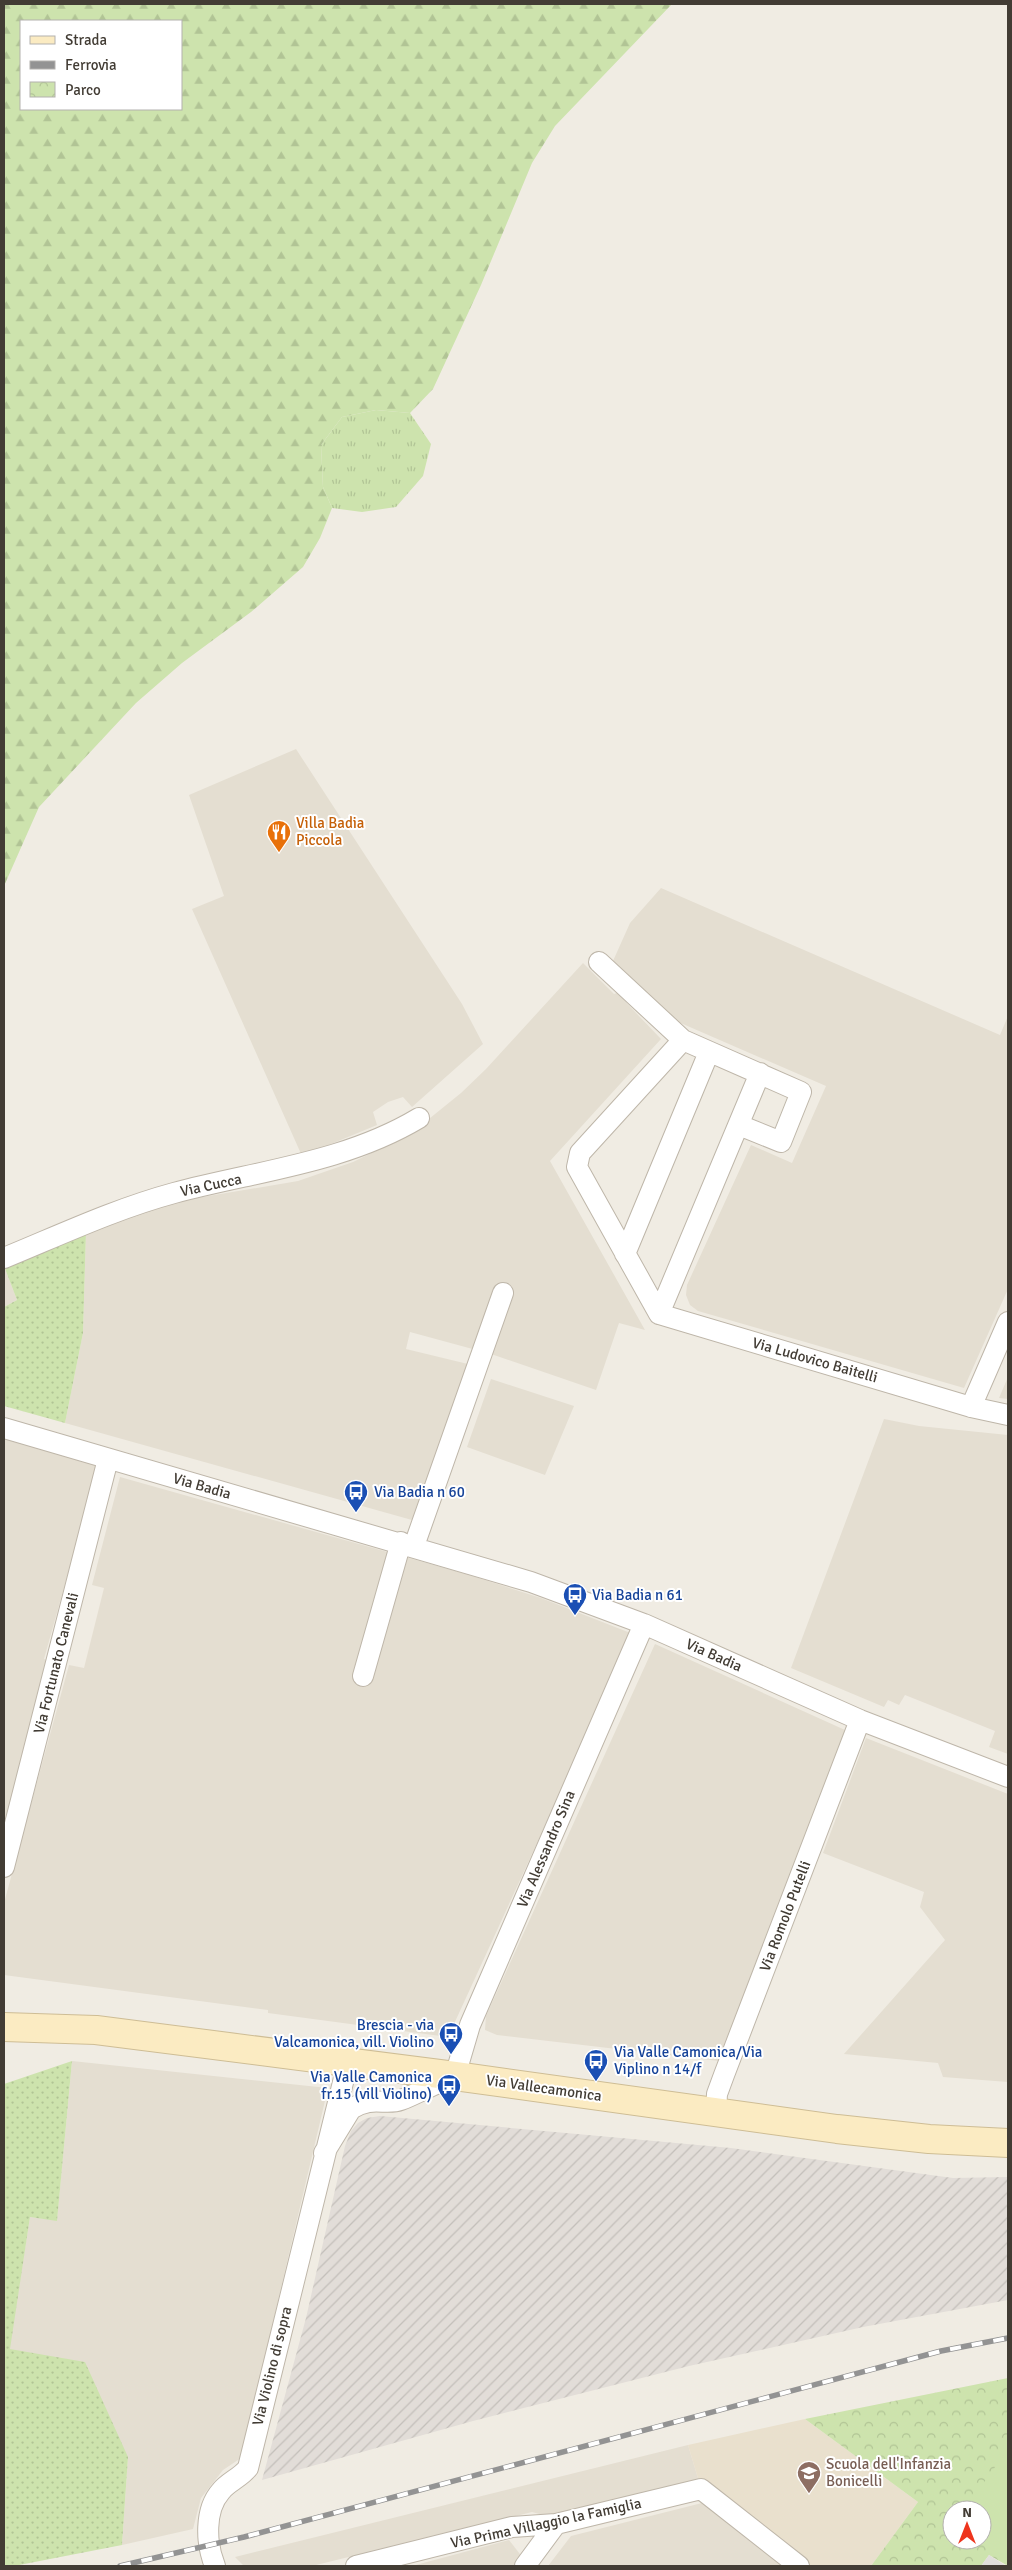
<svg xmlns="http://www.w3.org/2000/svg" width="1012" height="2570" font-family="Signika,sans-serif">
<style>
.residential{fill:#e4ded1}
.industrial{fill:url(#industrial-furrows)}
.education{fill:#e9e0cd}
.grass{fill:url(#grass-tufts)}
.forest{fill:url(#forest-firs);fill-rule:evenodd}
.park{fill:url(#park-crowns);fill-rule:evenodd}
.garden{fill:url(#garden-dots)}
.pitch{fill:#cde3ad}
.parking{fill:#e1dfdb}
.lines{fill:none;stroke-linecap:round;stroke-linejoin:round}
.minor-casing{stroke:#beb6a9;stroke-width:22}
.secondary-casing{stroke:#cebd95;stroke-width:30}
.minor{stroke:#fff;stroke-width:20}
.secondary{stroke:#fbebc2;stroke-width:28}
.rail-casing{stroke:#939393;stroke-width:5.5}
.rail{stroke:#fff;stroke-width:4;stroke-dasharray:11;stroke-linecap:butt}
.labels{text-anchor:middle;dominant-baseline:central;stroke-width:4;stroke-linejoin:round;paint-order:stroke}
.food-label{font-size:15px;fill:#c56008;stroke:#fff;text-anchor:start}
.street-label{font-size:15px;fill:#423c34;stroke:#fff}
.transit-label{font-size:15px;fill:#164399;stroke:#fff;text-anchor:start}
.education-label{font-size:15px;fill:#785e54;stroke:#fff;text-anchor:start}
</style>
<defs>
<pattern id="industrial-furrows" width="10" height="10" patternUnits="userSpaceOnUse" patternTransform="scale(1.25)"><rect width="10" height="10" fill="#e2ddd8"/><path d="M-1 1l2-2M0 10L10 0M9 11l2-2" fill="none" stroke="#c3bfba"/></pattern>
<pattern id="grass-tufts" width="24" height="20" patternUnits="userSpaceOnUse" patternTransform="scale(1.25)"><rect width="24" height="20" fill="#cde3ad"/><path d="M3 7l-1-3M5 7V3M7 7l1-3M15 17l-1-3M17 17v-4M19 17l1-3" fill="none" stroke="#b1c495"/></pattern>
<pattern id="forest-firs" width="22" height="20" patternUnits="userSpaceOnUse" patternTransform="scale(1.25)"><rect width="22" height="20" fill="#cde3ad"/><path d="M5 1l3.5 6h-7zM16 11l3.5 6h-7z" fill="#b1c495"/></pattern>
<pattern id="park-crowns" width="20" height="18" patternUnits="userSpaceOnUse" patternTransform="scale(1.25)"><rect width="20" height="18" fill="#cde3ad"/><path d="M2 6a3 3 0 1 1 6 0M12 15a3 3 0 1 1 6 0" fill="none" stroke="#b1c495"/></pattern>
<pattern id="garden-dots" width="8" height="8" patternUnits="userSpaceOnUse" patternTransform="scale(1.25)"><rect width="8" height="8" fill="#cde3ad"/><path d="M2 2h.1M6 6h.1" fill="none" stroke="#b1c495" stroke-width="1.8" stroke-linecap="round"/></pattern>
</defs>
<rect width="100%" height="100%" fill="#f0ece3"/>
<path class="residential" d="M 296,749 L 462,1004 L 483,1044 L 412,1107 L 403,1097 L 388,1102 L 373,1112 L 377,1125 L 302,1156 L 192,909 L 224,896 L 189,795 Z
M 661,888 L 1000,1035 L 1008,1016 L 1008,1289 L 964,1388 L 698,1311 L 690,1305 L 686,1295 L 687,1285 L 751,1145 L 792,1163 L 826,1086 L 676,1021 L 659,1010 L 613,961 L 630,923 Z
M 583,963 L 614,994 L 617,993 L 661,1039 L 550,1161 L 645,1330 L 619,1323 L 596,1390 L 491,1354 L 410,1332 L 406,1349 L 472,1365 L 412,1520 L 65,1423 L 83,1333 L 86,1232 L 161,1204 L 298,1181 L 353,1162 L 396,1141 L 419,1127 L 461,1093 L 486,1069 Z
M 4,1266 L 17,1300 L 4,1307 Z
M 1008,1377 L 1008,1399 L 999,1398 Z
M 491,1379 L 574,1406 L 545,1475 L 467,1447 Z
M 884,1419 L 919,1426 L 1008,1435 L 1008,1754 L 989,1747 L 995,1731 L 905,1695 L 899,1705 L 888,1700 L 884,1707 L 791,1668 Z
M 4,1434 L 100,1459 L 44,1659 L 53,1662 L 4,1841 Z
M 120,1477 L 466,1574 L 541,1598 L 633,1634 L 448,2037 L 268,2013 L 268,2010 L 4,1975 L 4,1903 L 69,1665 L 84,1668 L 104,1588 L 92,1585 Z
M 655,1644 L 845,1730 L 719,2061 L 497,2035 L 485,2030 L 486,2016 Z
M 866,1738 L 1008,1794 L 1008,2082 L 943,2077 L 938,2063 L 844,2054 L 945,1940 L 920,1907 L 924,1892 L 823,1853 Z
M 72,2061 L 328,2088 L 241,2458 L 223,2470 L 201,2498 L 193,2529 L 122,2545 L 128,2457 L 9,2349 L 30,2217 L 57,2220 Z
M 688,2445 L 700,2485 L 550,2517 L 532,2512 L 312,2566 L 244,2566 L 235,2557 Z
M 702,2503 L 783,2566 L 548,2566 L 571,2536 Z
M 509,2540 L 523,2558 L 516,2566 L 412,2566 Z"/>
<path class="industrial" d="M 380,2116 L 731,2148 L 953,2178 L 1008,2177 L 1008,2300 L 863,2327 L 689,2366 L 473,2421 L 262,2480 L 306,2318 L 345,2146 L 351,2131 L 358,2123 L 367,2118 Z"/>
<path class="education" d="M 805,2419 L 918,2502 L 871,2566 L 810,2566 L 700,2485 L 688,2445 Z"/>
<path class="grass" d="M 376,410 L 410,413 L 431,444 L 423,476 L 396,507 L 362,512 L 332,508 L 323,487 L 321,445 L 342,417 Z"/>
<path class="forest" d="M 4,4 L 672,4 L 555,126 L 532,163 L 481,285 L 433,389 L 410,413 L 376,410 L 342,417 L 321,445 L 323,487 L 332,508 L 320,538 L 303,567 L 251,612 L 182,663 L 136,703 L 39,807 L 4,886 ZM 21,21 L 181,21 L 181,109 L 21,109 Z"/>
<path class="park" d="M 1008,2378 L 1008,2566 L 989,2555 L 981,2566 L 871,2566 L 918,2502 L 805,2419 ZM 952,2510 L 982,2510 L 982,2540 L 952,2540 Z"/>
<path class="garden" d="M 86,1232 L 83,1333 L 65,1423 L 4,1406 L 4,1307 L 17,1300 L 4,1266 Z
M 72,2061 L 57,2221 L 30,2217 L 10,2349 L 85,2362 L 128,2457 L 122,2545 L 14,2566 L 4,2566 L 4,2084 Z"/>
<path class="pitch" d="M 1008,2449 L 1008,2561 L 979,2540 L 982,2540 L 982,2510 L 964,2510 Z"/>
<path class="parking" d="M 989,2555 L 1006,2566 L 981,2566 Z"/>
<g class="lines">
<g class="minor-casing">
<path id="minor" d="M 599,962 L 683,1040 L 580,1153 L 577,1167 L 659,1314 L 971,1407 L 1008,1415
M 683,1040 L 801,1092 L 781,1142 L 739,1125
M 625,1254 L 709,1052
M 4,1258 C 60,1235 115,1209 174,1193 C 256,1171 344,1163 419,1118
M 659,1314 L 760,1073
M 971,1407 L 1008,1322
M 4,1428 L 531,1582 L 644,1624 L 860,1720 L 1008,1777
M 414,1546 L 503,1293
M 363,1676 L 401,1542
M 4,1867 L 108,1459
M 716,2112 L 717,2094 L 724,2075 L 860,1720
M 324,2153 L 351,2109 C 373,2095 385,2106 401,2100 C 419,2093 435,2083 455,2076 L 470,2025 L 644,1624
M 215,2566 C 206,2544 204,2510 221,2491 C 228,2482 240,2478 248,2468 L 348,2062
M 356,2566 L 512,2527 L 556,2524 L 701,2489 L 799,2566
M 525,2566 L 556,2524"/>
</g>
<g class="secondary-casing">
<path id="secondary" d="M 4,2027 L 96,2030 L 455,2076 L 837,2129 L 929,2139 L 1008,2143"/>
</g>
<use href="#minor" class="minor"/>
<use href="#secondary" class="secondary"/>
<g class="rail-casing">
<path id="rail" d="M 120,2566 L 244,2537 L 941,2351 L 1008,2338"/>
</g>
<use href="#rail" class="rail"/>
</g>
<defs>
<g id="restaurant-pin" transform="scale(1.25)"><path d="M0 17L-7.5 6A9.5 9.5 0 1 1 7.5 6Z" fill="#e8710a" stroke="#fff"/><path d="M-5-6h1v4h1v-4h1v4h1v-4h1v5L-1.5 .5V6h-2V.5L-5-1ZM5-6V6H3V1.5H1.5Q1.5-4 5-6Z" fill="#fff"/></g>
<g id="bus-pin" transform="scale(1.25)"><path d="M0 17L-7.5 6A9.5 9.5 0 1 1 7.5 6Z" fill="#1a4fb4" stroke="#fff"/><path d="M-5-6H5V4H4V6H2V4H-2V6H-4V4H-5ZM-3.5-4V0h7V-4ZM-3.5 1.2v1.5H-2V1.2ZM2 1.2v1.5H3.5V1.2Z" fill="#fff"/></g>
<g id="school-pin" transform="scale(1.25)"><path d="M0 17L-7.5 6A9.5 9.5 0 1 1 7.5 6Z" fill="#8d6e63" stroke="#fff"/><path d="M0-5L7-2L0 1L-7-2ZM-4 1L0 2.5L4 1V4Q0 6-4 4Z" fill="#fff"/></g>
</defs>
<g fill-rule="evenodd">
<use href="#restaurant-pin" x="279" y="832"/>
<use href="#bus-pin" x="356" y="1492"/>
<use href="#bus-pin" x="575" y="1595"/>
<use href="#bus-pin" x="451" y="2034"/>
<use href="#bus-pin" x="596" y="2061"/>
<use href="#bus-pin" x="449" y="2086"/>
<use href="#school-pin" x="809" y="2473"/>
</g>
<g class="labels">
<g class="food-label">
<text x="296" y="823">Villa Badia<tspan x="296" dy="17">Piccola</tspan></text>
</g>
<g class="street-label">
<text transform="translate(211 1185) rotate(-12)">Via Cucca</text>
<text transform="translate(815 1360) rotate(16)">Via Ludovico Baitelli</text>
<text transform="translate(202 1486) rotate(16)">Via Badia</text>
<text transform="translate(714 1655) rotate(24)">Via Badia</text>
<text transform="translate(56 1663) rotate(-76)">Via Fortunato Canevali</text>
<text transform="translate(546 1849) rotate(-67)">Via Alessandro Sina</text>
<text transform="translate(785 1916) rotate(-69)">Via Romolo Putelli</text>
<text transform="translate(544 2088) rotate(8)">Via Vallecamonica</text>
<text transform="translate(272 2366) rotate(-76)">Via Violino di sopra</text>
<text transform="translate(546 2523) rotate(-12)">Via Prima Villaggio la Famiglia</text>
</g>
<g class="transit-label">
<text x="374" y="1492">Via Badia n 60</text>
<text x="592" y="1595">Via Badia n 61</text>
<text x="434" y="2025" text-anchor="end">Brescia - via<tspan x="434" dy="17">Valcamonica, vill. Violino</tspan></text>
<text x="614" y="2052">Via Valle Camonica/Via<tspan x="614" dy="17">Viplino n 14/f</tspan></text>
<text x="432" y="2077" text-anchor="end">Via Valle Camonica<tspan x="432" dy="17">fr.15 (vill Violino)</tspan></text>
</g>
<g class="education-label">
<text x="826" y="2464">Scuola dell'Infanzia<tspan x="826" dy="17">Bonicelli</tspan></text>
</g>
</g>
<rect width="1012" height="2570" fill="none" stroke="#423c34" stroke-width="10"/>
<rect x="20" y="20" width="162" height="90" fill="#ffffff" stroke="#b3b1ae"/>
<rect x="30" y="36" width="25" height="8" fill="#fbebc2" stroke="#b3b1ae"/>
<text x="65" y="45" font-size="15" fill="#423c34">Strada</text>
<rect x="30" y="61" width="25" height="8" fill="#939393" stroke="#b3b1ae"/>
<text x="65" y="70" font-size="15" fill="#423c34">Ferrovia</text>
<rect x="30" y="82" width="25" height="15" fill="url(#park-crowns)" stroke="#b3b1ae"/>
<text x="65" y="95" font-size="15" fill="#423c34">Parco</text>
<g transform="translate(967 2525)"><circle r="24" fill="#ffffff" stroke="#b3b1ae"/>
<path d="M0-4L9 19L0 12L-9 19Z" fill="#ee351d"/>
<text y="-8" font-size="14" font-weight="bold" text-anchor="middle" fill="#423c34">N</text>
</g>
</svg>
